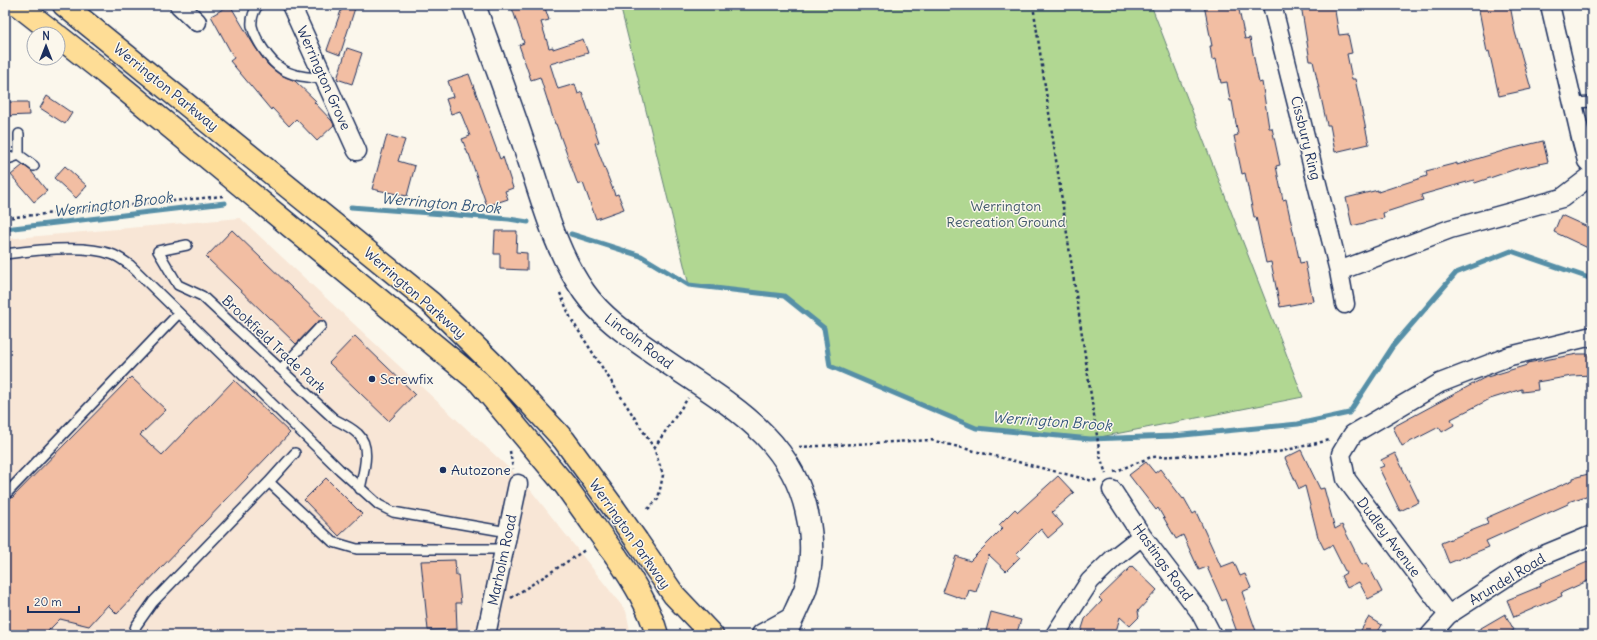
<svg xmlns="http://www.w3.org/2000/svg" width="1597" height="640" font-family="Delius,sans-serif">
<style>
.built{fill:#f8e6d6}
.green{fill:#b1d792;stroke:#668378}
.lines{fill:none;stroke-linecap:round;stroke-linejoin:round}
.stream{stroke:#568fa7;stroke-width:5}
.building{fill:#f2bea3;stroke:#1b2f5e}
.lane-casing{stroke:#1b2f5e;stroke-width:12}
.street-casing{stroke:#1b2f5e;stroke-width:21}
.secondary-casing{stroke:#1b2f5e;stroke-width:25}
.highway-casing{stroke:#1b2f5e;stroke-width:25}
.path{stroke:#1b2f5e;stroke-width:2.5;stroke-dasharray:3 3;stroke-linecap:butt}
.lane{stroke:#fbf7ec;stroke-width:9}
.street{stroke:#fbf7ec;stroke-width:18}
.secondary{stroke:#fbf7ec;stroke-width:22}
.highway{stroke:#fedd96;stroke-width:22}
.highway-bridge-casing{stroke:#1b2f5e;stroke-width:25;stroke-linecap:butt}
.highway-bridge{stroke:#fedd96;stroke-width:22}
.poi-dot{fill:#1b2f5e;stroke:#fbf7ec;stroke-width:1.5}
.labels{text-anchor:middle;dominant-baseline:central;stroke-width:3;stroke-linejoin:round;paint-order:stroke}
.street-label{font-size:14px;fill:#1b2f5e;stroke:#fbf7ec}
.park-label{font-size:14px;fill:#40596b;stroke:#fbf7ec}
.poi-label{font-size:14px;fill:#1b2f5e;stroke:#fbf7ec;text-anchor:start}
.water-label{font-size:15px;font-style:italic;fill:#34577c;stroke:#fbf7ec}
</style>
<rect width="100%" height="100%" fill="#fbf7ec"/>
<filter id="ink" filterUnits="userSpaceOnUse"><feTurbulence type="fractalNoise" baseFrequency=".025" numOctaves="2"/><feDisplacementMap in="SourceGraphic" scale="8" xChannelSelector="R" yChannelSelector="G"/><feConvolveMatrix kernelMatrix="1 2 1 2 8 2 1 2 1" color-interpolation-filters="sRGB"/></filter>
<g filter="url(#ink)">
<path class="built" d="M 240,218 L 525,483 L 626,611 L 631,635 L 5,635 L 5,239 Z"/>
<path class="green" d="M 620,5 L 1151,5 L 1303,397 L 1090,439 L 976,428 L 830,366 L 824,328 L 784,296 L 689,285 Z"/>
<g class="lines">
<path class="stream" d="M 351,207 L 509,219 L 528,222
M 5,229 L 225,203
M 571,234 L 641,256 L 689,285 L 784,296 L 824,328 L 830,366 L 976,428 L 1090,439 L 1173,436 L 1298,424 L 1349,413 L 1393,346 L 1456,273 L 1511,251 L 1592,279"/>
</g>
<path class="building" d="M 230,5 L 255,47 L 268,65 L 279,74 L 295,81 L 316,101 L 314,102 L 332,121 L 334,125 L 317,141 L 296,119 L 289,126 L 272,108 L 271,110 L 230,61 L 234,58 L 211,16 Z
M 343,5 L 356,5 L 340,55 L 327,50 Z
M 511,5 L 544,5 L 549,20 L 541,22 L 549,48 L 553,47 L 553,49 L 583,39 L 588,53 L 550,64 L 558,89 L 575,84 L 578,94 L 582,92 L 599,142 L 595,143 L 615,195 L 618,194 L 624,209 L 596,219 L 583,183 L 578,185 L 556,124 L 555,124 L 540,77 L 531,80 L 519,45 L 524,43 Z
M 1204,5 L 1238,5 L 1245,39 L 1250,38 L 1259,83 L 1262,82 L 1269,128 L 1272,128 L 1280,165 L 1276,166 L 1283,200 L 1286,199 L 1300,263 L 1305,262 L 1313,301 L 1280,307 L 1271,262 L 1266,263 L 1256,217 L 1254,217 L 1245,173 L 1242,174 L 1234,136 L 1238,135 L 1232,101 L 1230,101 L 1227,82 L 1221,83 L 1216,59 L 1212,60 L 1210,46 L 1212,46 Z
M 1301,5 L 1334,5 L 1339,35 L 1348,34 L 1352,53 L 1347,54 L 1352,79 L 1355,79 L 1369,144 L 1335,152 L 1330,125 L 1327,125 L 1313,61 L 1310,61 Z
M 1478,5 L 1510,5 L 1515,32 L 1531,89 L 1499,96 L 1489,51 L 1487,52 Z
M 347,48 L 362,53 L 352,84 L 337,79 Z
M 469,74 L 500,159 L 503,157 L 513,188 L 505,191 L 508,199 L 487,206 L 469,154 L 468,154 L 462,139 L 470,136 L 460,111 L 451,114 L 446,99 L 453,97 L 448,81 Z
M 47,96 L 72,113 L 65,124 L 40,108 Z
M 5,102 L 28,102 L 29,115 L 5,116 Z
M 387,135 L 405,140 L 398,161 L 415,166 L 407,196 L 372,189 Z
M 1543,141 L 1548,162 L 1516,169 L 1475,183 L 1474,180 L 1421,195 L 1423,200 L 1383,213 L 1384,218 L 1352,226 L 1346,198 L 1378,190 L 1378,192 L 1427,176 L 1426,171 L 1457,163 L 1457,165 L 1506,150 Z
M 23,165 L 31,171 L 47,191 L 34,202 L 11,175 Z
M 65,166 L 87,186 L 76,198 L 54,178 Z
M 1561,215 L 1592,229 L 1592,238 L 1588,248 L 1554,232 Z
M 232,230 L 325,320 L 317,322 L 296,344 L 206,257 Z
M 495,231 L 517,231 L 516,252 L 527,253 L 527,270 L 500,269 L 500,254 L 494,254 Z
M 355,336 L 415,394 L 389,421 L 329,363 Z
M 1578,354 L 1592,354 L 1592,375 L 1572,376 L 1537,382 L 1538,390 L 1522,392 L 1522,389 L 1490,399 L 1451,419 L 1454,425 L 1442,432 L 1439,427 L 1402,446 L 1393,427 L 1484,378 L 1527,365 L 1527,363 Z
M 131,377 L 166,410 L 140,435 L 162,455 L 234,380 L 290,433 L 117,614 L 108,605 L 89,626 L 60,619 L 44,635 L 5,635 L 5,505 Z
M 1301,450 L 1320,489 L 1324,488 L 1335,529 L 1342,525 L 1362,565 L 1367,563 L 1382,592 L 1368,599 L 1359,582 L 1347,588 L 1341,576 L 1346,573 L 1332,545 L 1324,549 L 1318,537 L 1305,486 L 1299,489 L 1285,458 Z
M 1395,453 L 1419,502 L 1400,511 L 1379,468 L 1384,466 L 1381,460 Z
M 1146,462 L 1155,473 L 1160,469 L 1183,499 L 1184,498 L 1193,514 L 1196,512 L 1221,567 L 1234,562 L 1240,576 L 1245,574 L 1251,588 L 1242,592 L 1256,631 L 1245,635 L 1238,635 L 1225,599 L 1222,601 L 1207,567 L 1199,570 L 1183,535 L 1176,539 L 1158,508 L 1156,510 L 1129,475 Z
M 1592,473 L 1592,494 L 1568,502 L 1568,504 L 1486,541 L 1489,547 L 1449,563 L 1441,543 L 1488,524 L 1486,518 L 1573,480 L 1573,478 Z
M 1058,476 L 1074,493 L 1052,512 L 1063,525 L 1048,538 L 1041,529 L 1016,554 L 1020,557 L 1006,571 L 989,555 L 976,592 L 969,590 L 966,600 L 943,592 L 956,556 L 970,561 L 1003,528 L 999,525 L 1015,509 L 1018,512 Z
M 326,478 L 362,514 L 339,536 L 304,500 Z
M 455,560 L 456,575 L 458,575 L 461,603 L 456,603 L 457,629 L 428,630 L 421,561 Z
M 1592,560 L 1592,579 L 1561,593 L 1562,596 L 1514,617 L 1507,600 L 1541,586 L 1540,583 Z
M 1132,566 L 1157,590 L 1138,611 L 1139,617 L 1130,626 L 1120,617 L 1115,635 L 1080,635 L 1085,619 L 1102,601 L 1099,598 Z
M 991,612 L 1021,620 L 1016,635 L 985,635 Z
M 1505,614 L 1514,630 L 1505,635 L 1469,635 Z
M 1369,617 L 1382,625 L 1376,635 L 1358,635 Z"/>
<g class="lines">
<g class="lane-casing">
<path id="lane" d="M 258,5 C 254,11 251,18 252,26 C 255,39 270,62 282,69 C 294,77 310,77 324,79
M 1574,103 L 1592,102
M 19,155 L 34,166
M 5,160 L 19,155 L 19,134
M 187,245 L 158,251 L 178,285 L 202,296 L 334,419 C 342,423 352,428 358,434 C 372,447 363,473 360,489
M 5,254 C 34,250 84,244 111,254 C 118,256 124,261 130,265 L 339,469 L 379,505 L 393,512 L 508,532
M 281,369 L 321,326
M 295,453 L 269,482 L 333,542 L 357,549 L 504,549
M 5,495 L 179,313
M 133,635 L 136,626 L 153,602 L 269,482"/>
</g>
<g class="street-casing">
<path id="street" d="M 179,5 L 197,22
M 291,5 L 357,151
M 1272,5 L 1339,271 L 1345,304
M 1550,5 L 1581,138 L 1587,161 L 1592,166
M 1339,271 L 1450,229 L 1562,198 L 1592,175
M 1112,490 L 1142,536 L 1200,612 L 1212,635
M 1448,615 L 1346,479 L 1341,454 L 1353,434 L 1440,383 L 1510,356 L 1592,336
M 486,635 L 518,484
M 1055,635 L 1090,581 L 1114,558 L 1142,536
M 1430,635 L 1448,615 L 1534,559 L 1592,535"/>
</g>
<g class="secondary-casing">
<path id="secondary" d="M 474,5 C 491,53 509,100 525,148 C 542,197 554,249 584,292 C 603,319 631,337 658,356 C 722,401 793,434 808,518 C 813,540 812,568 805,590 C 799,605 791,620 785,635
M 763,635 L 792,619"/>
</g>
<g class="highway-casing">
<path id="highway" d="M 18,5 L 55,34
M 64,5 L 431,303 L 498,369 L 564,440 L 613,507
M 58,36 L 105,73 L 479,382 L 565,485 L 592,523
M 637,541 L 674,595 L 712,635
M 616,556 C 633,581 649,606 657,635"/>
</g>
<path class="path" d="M 1033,5 L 1100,456 L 1106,474
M 5,218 L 223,196
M 560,293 L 571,319 L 654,448 L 663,475 L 658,499 L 646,511
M 799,447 L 931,440 L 1093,481 L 1098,479
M 654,448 L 688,398
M 510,451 L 513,469
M 1114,472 L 1151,457 L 1278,452 L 1330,440
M 511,598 L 585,550"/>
<use href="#lane" class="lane"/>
<use href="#street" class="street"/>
<use href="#secondary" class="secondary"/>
<use href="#highway" class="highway"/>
<g class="highway-bridge-casing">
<path id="highway-bridge" d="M 613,507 L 637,541
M 592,523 L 616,556"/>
</g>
<use href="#highway-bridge" class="highway-bridge"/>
</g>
</g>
<g class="poi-dot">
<circle cx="372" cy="379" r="4"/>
<circle cx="443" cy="470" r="4"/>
</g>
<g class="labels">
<g class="street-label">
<text transform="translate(324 78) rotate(66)">Werrington Grove</text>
<text transform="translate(166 87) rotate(39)">Werrington Parkway</text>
<text transform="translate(1306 138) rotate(76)">Cissbury Ring</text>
<text transform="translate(415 293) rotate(41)">Werrington Parkway</text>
<text transform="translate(639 341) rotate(37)">Lincoln Road</text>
<text transform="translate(274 344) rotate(43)">Brookfield Trade Park</text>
<text transform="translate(630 534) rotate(55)">Werrington Parkway</text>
<text transform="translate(1389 537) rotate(53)">Dudley Avenue</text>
<text transform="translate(502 560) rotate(-78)">Marholm Road</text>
<text transform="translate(1163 562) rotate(54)">Hastings Road</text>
<text transform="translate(1507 579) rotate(-31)">Arundel Road</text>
</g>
<g class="park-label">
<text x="1006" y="206">Werrington<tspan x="1006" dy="16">Recreation Ground</tspan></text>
</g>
<g class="poi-label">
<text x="380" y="379">Screwfix</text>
<text x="451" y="470">Autozone</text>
</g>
<g class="water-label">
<text transform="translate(441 203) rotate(5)">Werrington Brook</text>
<text transform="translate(113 204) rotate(-7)">Werrington Brook</text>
<text transform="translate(1052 421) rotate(4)">Werrington Brook</text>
</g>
</g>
<rect width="1597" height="640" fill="none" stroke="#fbf7ec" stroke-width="20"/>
<rect x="10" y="10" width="1577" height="620" fill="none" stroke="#1b2f5e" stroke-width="1.5" filter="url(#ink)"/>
<g transform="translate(46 46)"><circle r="19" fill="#fbf7ec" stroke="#a1a7b3"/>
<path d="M0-3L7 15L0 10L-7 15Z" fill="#1b2f5e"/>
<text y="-6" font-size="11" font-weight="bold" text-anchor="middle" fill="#1b2f5e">N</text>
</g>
<path d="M28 606v6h51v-6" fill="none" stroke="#1b2f5e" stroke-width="2"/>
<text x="34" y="606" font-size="12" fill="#1b2f5e" stroke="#fbf7ec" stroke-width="3" paint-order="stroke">20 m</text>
</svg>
